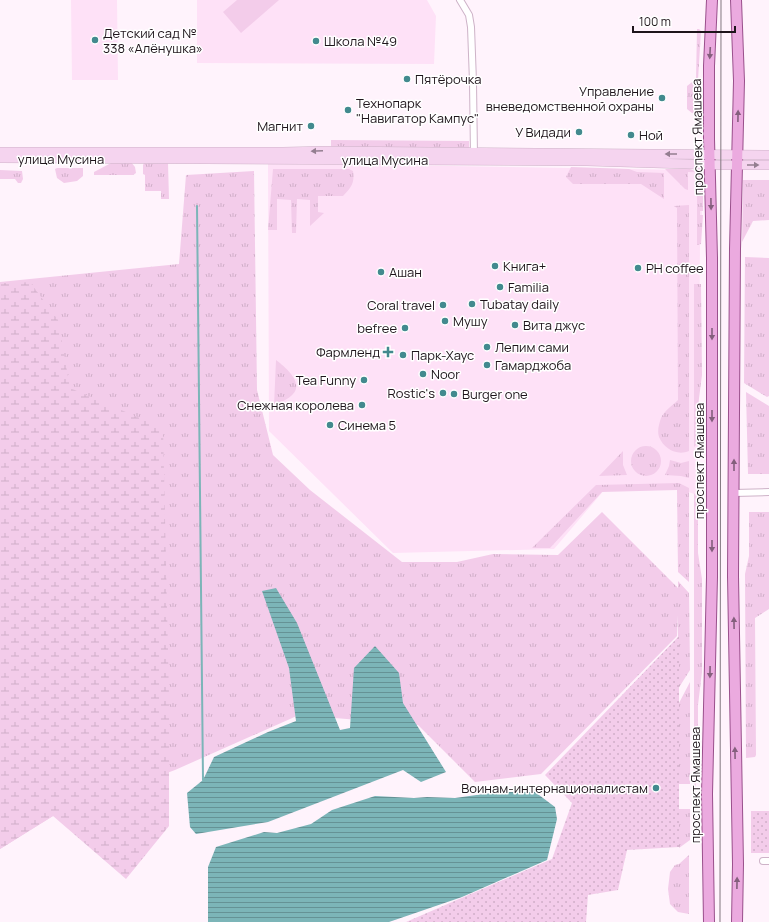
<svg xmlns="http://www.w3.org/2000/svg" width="769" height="922" font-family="Manrope,sans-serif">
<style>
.built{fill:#fee1f7}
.grass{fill:url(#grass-tufts)}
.wetland{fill:url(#wetland-marsh)}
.park{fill:url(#park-dots)}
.pitch{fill:#f3ccea}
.water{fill:url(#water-rules)}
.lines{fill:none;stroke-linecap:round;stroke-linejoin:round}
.stream{stroke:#7cb5b8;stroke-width:2}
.street-casing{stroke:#ceb3c8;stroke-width:8}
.secondary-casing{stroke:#ceb3c8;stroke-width:10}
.primary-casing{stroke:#9a508c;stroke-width:12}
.street{stroke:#fff;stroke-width:6}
.secondary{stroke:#f5d4ef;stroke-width:9}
.primary{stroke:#ebaadf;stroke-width:10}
.tram{stroke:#82777f;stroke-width:1}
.oneway{fill:#845f7d}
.oneway2{fill:#947e90}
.poi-dot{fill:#428a8e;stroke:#fff;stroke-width:1.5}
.labels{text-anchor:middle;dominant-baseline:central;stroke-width:3;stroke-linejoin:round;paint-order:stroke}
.poi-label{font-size:13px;fill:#1e141b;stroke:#fff;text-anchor:start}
.street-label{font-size:13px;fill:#1e141b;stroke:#fff}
</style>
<defs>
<pattern id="grass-tufts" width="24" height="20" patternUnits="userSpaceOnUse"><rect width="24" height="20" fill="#f3ccea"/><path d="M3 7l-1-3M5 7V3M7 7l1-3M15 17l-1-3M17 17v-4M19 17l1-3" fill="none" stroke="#d0aec8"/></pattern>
<pattern id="wetland-marsh" width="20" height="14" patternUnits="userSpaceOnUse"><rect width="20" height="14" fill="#f3ccea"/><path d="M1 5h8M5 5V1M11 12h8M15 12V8" fill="none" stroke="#d0aec8"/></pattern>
<pattern id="park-dots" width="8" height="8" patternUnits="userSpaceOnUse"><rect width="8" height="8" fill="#f3ccea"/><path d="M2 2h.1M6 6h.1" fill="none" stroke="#d0aec8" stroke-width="1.8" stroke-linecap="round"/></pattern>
<pattern id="water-rules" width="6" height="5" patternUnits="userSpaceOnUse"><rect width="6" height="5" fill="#7cb5b8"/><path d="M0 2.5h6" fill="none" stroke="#659295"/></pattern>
</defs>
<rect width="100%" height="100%" fill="#fff3fc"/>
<path class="built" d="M 71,0 L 117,0 L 118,80 L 72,80 Z
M 197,0 L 427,0 L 436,16 L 434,64 L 197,63 Z
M 268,163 L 690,170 L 700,173 L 702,216 L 700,244 L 698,499 L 694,494 L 678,488 L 606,488 L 554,549 L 393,553 L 269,431 Z"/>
<path class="grass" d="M 697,29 L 699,29 L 701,31 L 698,80 L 698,114 L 692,113 L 687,109 L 687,86 L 696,79 Z
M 331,140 L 469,141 L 469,148 L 331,147 Z
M 113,162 L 131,162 L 135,167 L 136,173 L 133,175 L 94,175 L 94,172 Z
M 144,163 L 168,163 L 169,199 L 161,199 L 161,191 L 145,191 L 145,175 L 143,174 L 143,165 Z
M 571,167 L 629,169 L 637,172 L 664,173 L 664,199 L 641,184 L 573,184 L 566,177 Z
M 57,168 L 83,168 L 83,176 L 77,181 L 64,183 L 57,178 L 55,169 Z
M 273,169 L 349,169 L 353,171 C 355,183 351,188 343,196 L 318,196 L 318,212 L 324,213 L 310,226 L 310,200 L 297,199 L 296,233 L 292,233 L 291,200 L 277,199 L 277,230 L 268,230 Z
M 665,169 L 690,169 L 700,173 L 703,188 L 703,211 L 700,211 L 700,215 L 703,215 L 701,244 L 697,245 L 697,172 L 688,172 L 688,190 L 685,189 Z
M 0,170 L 22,171 L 23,179 L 21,183 L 18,183 L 15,179 L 0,179 Z
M 254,171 L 257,390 L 273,455 L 310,490 L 402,562 L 457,562 L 493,554 L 558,555 L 602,512 L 678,588 L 678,581 L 689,593 L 690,670 L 678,689 L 678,615 L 677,636 L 541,774 L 475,782 L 418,725 L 299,715 L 175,770 L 53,816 L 0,849 L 0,282 L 179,264 L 186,175 Z
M 743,180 L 769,180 L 769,220 L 753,221 L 742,242 Z
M 689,205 L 689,451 C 677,456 664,449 659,437 C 657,431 659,424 661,418 C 664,411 673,405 678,400 L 677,208 L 674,206 Z
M 745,257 L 769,258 L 769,396 L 767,397 L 744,383 Z
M 694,284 L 701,284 L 702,375 L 698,406 L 698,443 L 694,447 Z
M 276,360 C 284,366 304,382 293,394 C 289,399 280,402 274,406 Z
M 746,392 L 769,406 L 769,474 L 748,474 Z
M631 461a15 15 0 1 1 30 0a15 15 0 1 1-30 0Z
M 623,451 L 623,465 L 627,475 L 599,476 Z
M 670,460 L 681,463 L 689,461 L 689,478 L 681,476 L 665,475 L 669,466 Z
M 679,483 L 689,488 L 689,582 L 678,572 L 677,490 L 602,492 L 550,548 L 532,548 L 596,485 Z
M 694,493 L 698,499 L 698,553 L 702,579 L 702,672 L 698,705 L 698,761 L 695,794 L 696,820 L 694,820 Z
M 749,512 L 769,512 L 769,609 L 755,618 L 756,755 L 755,757 L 746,758 L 745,574 L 749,556 Z
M 690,682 L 690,784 L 679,784 L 679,703 Z
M 679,809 L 690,809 L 690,840 L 679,848 Z
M 689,855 L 689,914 L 678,912 L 670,904 L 668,889 L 670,872 L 675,865 L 679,864 Z"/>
<path class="wetland" d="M 30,282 L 58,320 L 70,388 L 163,428 L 169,697 L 169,826 L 126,879 L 53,816 L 0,849 L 0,284 Z"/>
<path class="park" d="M 679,636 L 679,847 L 627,850 L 618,890 L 588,895 L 586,922 L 406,922 L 552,859 L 572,803 L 545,775 Z
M 751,811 L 769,811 L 769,853 L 751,853 Z"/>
<path class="pitch" d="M 237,0 L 279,0 L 241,33 L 223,12 Z"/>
<path class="water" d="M 276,588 L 297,623 L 340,730 L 350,728 L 354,668 L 375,646 L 399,673 L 403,703 L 446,772 L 421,782 L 403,770 L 268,822 L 196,834 L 190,827 L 187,793 L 203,780 L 214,757 L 268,732 L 296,721 L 289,668 L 262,591 Z
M 498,792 L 535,792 L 555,807 L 557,819 L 547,860 L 462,897 L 389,922 L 208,922 L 208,867 L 216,847 L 264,832 L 277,833 L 311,824 L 332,810 L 375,796 L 414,798 L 427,797 L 455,798 Z"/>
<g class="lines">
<path class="stream" d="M 197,206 L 203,780"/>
<g class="street-casing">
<path id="street" d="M 460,0 L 469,15 L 471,27 L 473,82 L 474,156
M 734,493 L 769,492
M 763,861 L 769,861"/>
</g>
<g class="secondary-casing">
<path id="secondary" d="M 0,152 L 283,152 L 325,151 L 769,155
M 0,158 L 587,161 L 720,165 L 769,165"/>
</g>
<g class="primary-casing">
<path id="primary" d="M 736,0 L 739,81 L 735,249 L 733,576 L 738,864 L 737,922
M 709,922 L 707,794 L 712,577 L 712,258 L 709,139 L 709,66 L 712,0"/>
</g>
<use href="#street" class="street"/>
<use href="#secondary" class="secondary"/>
<use href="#primary" class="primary"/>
<path class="tram" d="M 720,922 L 721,0"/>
</g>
<defs><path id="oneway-solid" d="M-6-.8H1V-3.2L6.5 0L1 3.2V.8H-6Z"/></defs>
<g class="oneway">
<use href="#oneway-solid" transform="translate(710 53) rotate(93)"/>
<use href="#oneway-solid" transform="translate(738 116) rotate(-89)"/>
<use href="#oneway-solid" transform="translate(711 204) rotate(89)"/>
<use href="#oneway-solid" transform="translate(712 334) rotate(90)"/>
<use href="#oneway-solid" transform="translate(712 416) rotate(90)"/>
<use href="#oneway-solid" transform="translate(734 465) rotate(-90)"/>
<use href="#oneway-solid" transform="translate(712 546) rotate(90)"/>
<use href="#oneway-solid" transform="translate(734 623) rotate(-91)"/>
<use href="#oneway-solid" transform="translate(710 672) rotate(91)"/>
<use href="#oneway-solid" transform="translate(735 753) rotate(-91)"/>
<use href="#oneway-solid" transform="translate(737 883) rotate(-89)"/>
</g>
<g class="oneway2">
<use href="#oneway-solid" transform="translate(317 151) rotate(178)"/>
<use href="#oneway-solid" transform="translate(671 154) rotate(-180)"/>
<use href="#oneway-solid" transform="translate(753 165)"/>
</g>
<g class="poi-dot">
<circle cx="95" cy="40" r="4"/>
<circle cx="316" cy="41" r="4"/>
<circle cx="407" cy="79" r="4"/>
<circle cx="662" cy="98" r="4"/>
<circle cx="348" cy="110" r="4"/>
<circle cx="311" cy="126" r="4"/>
<circle cx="579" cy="132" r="4"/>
<circle cx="631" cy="135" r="4"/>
<circle cx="495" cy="266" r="4"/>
<circle cx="638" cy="268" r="4"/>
<circle cx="381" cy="272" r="4"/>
<circle cx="500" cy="287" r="4"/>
<circle cx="472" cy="304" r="4"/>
<circle cx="443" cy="305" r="4"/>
<circle cx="445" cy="321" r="4"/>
<circle cx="515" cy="325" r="4"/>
<circle cx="405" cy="328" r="4"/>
<circle cx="487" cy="347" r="4"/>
<path d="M386 346h4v4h4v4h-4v4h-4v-4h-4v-4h4z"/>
<circle cx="403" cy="355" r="4"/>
<circle cx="487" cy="365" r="4"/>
<circle cx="423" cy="374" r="4"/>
<circle cx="364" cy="380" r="4"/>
<circle cx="443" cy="393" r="4"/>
<circle cx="454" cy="394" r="4"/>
<circle cx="362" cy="405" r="4"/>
<circle cx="330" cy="425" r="4"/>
<circle cx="656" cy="788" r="4"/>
</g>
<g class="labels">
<g class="poi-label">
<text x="103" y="33">Детский сад №<tspan x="103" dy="15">338 «Алёнушка»</tspan></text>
<text x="324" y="41">Школа №49</text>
<text x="415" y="79">Пятёрочка</text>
<text x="654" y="91" text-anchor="end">Управление<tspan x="654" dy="15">вневедомственной охраны</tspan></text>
<text x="356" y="103">Технопарк<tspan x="356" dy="15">"Навигатор Кампус"</tspan></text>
<text x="303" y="126" text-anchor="end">Магнит</text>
<text x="571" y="132" text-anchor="end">У Видади</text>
<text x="639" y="135">Ной</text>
<text x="503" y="266">Книга+</text>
<text x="646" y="268">PH coffee</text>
<text x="389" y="272">Ашан</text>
<text x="508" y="287">Familia</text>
<text x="480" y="304">Tubatay daily</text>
<text x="435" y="305" text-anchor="end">Coral travel</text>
<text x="453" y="321">Мушу</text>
<text x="523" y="325">Вита джус</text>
<text x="397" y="328" text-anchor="end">befree</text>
<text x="495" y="347">Лепим сами</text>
<text x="380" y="352" text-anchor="end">Фармленд</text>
<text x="411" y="355">Парк-Хаус</text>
<text x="495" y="365">Гамарджоба</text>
<text x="431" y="374">Noor</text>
<text x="356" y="380" text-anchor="end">Tea Funny</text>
<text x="435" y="393" text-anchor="end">Rostiс's</text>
<text x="462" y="394">Burger one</text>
<text x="354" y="405" text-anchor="end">Снежная королева</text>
<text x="338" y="425">Синема 5</text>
<text x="648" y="788" text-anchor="end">Воинам-интернационалистам</text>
</g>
<g class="street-label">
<text transform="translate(697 137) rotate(-91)">проспект Ямашева</text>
<text x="61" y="159">улица Мусина</text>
<text x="385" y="160">улица Мусина</text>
<text transform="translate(699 461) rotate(-90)">проспект Ямашева</text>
<text transform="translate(695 785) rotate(-90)">проспект Ямашева</text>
</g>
</g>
<path d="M633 26v6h102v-6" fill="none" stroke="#1e141b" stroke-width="2"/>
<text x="639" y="26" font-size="12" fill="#1e141b" stroke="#ffffff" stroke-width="3" paint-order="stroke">100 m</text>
</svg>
